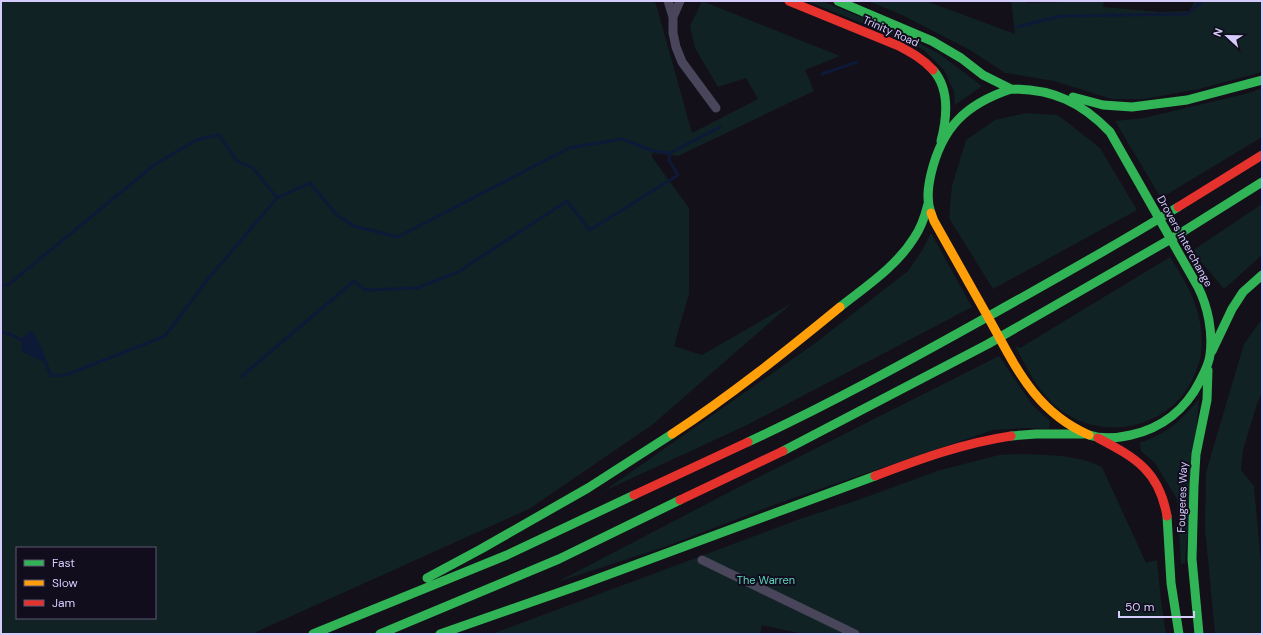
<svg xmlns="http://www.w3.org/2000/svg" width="1263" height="635" font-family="'DM Sans',sans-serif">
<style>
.green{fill:#102224;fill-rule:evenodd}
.water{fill:#0e1938}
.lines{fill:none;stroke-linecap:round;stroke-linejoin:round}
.stream{stroke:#0e1938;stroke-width:3}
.street{stroke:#49455a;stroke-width:9}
.fast{stroke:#30b455;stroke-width:9}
.slow{stroke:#ff9f0a;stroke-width:9}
.jam{stroke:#e5322d;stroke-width:9}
.labels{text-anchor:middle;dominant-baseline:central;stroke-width:4;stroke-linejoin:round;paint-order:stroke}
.street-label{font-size:11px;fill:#d6ccfc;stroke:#110d1d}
.park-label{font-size:11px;fill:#5dd7c4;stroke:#110d1d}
</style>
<rect width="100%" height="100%" fill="#13101a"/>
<path class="green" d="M 1,1 L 652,1 L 656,4 L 692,133 L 758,99 L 746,78 L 718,87 L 695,48 L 690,26 L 702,1 L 840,56 L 805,70 L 814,91 L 678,156 L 652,153 L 652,157 L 689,208 L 689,294 L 674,346 L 702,355 L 792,303 L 652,425 L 529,509 L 252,634 L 1,634 ZM 17,548 L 155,548 L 155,618 L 17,618 Z
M 807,1 L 822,1 L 906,36 L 938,53 L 982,86 L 955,105 L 954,92 L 944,70 L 924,50 L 904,40 Z
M 868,1 L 926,1 L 1015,34 L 1011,1 L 1026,1 L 1027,3 L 1104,1 L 1103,7 L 1161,12 L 1189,11 L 1195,1 L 1262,1 L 1262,72 L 1199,89 L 1144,99 L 1112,99 L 1054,81 L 1005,73 L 970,50 L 900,14 Z
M 1262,88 L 1262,137 L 1161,198 L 1115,121 L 1144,118 L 1249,93 Z
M 1026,113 L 1058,115 L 1100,148 L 1137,210 L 993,289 L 949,218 L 952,186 L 966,140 L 995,120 Z
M 1262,204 L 1262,255 L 1224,289 L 1192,251 Z
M 931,233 L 972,307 L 747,425 L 604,491 L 814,344 L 908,271 L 923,249 Z
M 1170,257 C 1190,288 1205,315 1201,353 C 1201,358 1199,363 1197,368 C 1179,426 1105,446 1058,408 C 1038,392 1027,368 1015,346 L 1020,348 Z
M 1262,319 L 1262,392 L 1257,404 L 1243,450 L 1241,470 L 1254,486 L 1262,575 L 1262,634 L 1215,634 L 1205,528 L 1206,472 L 1244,344 Z
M 999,356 L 1033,406 L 1050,421 L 1049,429 L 1025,428 L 993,430 L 779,503 L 667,546 L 557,582 L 741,486 Z
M 1199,399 L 1185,563 L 1181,564 L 1177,499 L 1155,463 L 1141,451 L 1140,442 L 1145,441 C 1172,430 1180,421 1199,399 Z
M 1018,454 C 1046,455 1076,454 1102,467 L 1146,563 L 1157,560 L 1161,600 L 1166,634 L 803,634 L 762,625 L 760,634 L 492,634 L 800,519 L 858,500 L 937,471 L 999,455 Z"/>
<path class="water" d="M 30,331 C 37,333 35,338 39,343 C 43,351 44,353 46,362 L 40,360 L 22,352 L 21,338 L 24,337 Z"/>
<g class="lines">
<path class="stream" d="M 1017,27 L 1061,16 L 1187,14 L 1203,1
M 822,74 L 857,62
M 1,285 L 8,285 L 153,166 L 196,140 L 219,135 L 237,161 L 253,168 L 277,198
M 1,332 L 10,334 L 23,341
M 44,359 L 51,376 L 66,375 L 165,336 L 208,279 L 277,198 L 310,183 L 337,215 L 354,226 L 398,237 L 569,148 L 622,139 L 653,151 L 670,153 L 720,127
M 242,376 L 354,281 L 365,290 L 417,288 L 458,272 L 567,201 L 590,230 L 678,175 L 669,160 L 670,153"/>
<path class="street" d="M 668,1 L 673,17 L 673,33 L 676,47 L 682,62 L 716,108
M 673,17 L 680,1
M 702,560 L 855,634"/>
<path class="fast" d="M 838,1 L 932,41 L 961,58 L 983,75 L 1011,89
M 933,70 C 950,89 947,118 941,141
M 1011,89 C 1053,89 1081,102 1110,132 L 1198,287 C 1208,307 1213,332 1210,355 C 1209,364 1204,373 1200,381 C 1186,409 1162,428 1131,435 C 1118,438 1101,439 1089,435
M 1073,97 L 1103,105 L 1132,107 L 1187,100 L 1262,80
M 931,213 C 926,200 928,187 931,174 C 942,127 966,104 1011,89
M 840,307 C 865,287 896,267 914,238 C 921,228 925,216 928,204
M 1212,351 L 1232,309 L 1243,292 L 1262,275
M 1011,436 L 1036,434 L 1084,434
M 748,442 C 830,404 910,360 989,316 C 1053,280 1117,245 1178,207
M 783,451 L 988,344 L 1176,236 L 1262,182
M 1167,516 L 1171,583 L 1179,634
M 427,578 L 481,549 L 588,488 L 672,434
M 313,634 L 507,555 L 634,495
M 380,634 L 559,559 L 680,500
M 440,634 L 583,584 L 875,476
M 1199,634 L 1192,559 L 1194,486 L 1196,454 L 1207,400 L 1208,370"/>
<path class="slow" d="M 931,213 L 934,221 C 952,253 970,285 988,317 C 1015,365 1034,411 1089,435
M 672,434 C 730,396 785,352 840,307"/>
<path class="jam" d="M 789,1 L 899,46 C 912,53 923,59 933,70
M 1178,207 L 1262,155
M 1098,438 C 1136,458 1159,471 1167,516
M 875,476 C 920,459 964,443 1011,436
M 634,495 L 748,442
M 680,500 L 783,451"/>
</g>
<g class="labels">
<g class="street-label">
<text transform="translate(891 31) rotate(24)">Trinity Road</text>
<text transform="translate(1185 241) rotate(61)">Drovers Interchange</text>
<text transform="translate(1182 497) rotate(-88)">Fougeres Way</text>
</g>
<g class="park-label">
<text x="766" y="580">The Warren</text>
</g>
</g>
<rect width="1263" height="635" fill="none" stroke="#d6ccfc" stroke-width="4"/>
<rect x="16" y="547" width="140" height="72" fill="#110d1d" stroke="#605976"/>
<rect x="24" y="560" width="20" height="6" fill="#30b455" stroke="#605976"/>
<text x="52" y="567" font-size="12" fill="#d6ccfc">Fast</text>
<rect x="24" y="580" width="20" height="6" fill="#ff9f0a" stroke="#605976"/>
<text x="52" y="587" font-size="12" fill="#d6ccfc">Slow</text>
<rect x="24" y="600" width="20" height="6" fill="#e5322d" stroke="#605976"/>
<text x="52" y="607" font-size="12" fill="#d6ccfc">Jam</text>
<g transform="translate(1227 36) rotate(292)" stroke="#110d1d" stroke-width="3" paint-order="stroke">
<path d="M0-3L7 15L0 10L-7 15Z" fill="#d6ccfc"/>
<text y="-6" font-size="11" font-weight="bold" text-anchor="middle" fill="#d6ccfc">N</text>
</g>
<path d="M1119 611v6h75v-6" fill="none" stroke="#d6ccfc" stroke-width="2"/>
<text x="1125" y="611" font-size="12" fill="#d6ccfc" stroke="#110d1d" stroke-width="3" paint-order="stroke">50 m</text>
</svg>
